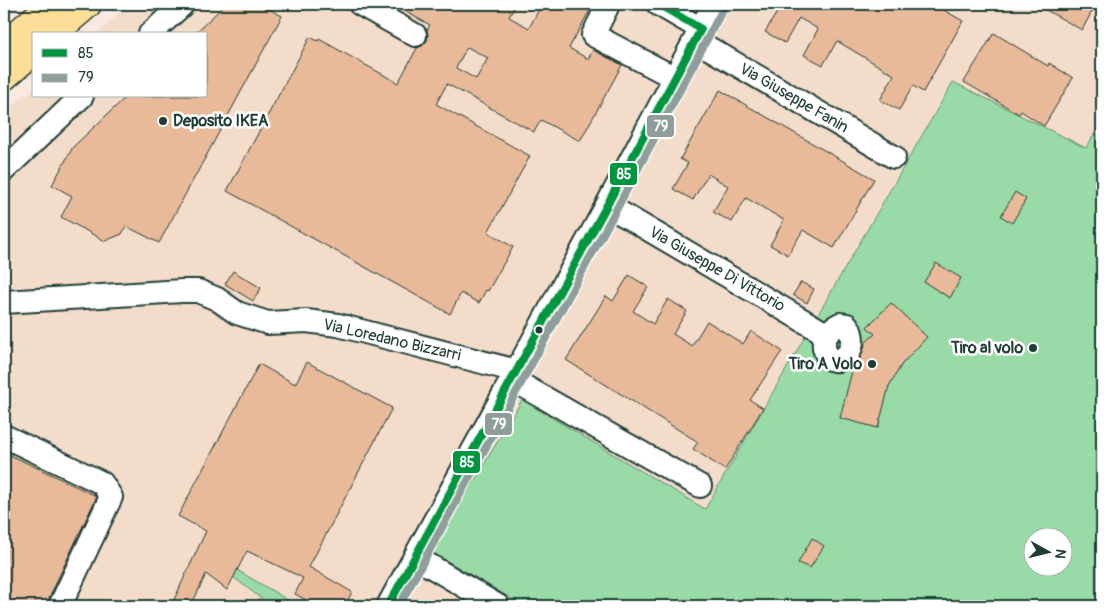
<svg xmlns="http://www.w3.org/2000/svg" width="1106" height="610" font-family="Pangolin,sans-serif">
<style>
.built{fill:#f4dccb}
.green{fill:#99dba6;stroke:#5c8c6d;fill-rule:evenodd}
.building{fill:#e9ba99;stroke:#1f3d34;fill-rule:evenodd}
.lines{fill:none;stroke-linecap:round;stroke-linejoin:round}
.minor-casing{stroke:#1f3d34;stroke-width:26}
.highway-casing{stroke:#1f3d34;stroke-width:31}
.minor{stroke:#fff;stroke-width:22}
.highway{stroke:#fdde96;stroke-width:28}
.bus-1-casing{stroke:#fff;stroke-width:11}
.bus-2-casing{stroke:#fff;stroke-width:11}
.bus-1{stroke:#009640;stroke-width:8}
.bus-2{stroke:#8f9e9a;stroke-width:8}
.poi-dot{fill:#1f3d34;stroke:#fff;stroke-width:2}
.labels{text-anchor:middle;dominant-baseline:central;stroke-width:5;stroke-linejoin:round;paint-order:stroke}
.street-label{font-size:16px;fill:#1f3d34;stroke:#fff}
.poi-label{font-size:16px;font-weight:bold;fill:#1f3d34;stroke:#fff;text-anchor:end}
.line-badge{stroke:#fff;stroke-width:2}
.badge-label{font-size:14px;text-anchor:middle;font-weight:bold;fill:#fff}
</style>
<rect width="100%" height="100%" fill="#f8eae0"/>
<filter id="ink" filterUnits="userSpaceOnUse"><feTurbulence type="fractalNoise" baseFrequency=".02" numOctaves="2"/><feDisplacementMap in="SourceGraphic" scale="10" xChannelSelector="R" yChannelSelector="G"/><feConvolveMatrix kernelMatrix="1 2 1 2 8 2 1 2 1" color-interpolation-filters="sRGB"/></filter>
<g filter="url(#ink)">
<path class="built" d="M 129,4 L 1102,4 L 1102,121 L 1086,148 L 952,82 L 648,606 L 4,606 L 4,112 L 34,88 L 34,96 L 206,96 L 206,34 L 97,34 Z"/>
<path class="green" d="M 953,82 L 1086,148 L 1102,121 L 1102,606 L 524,606 L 432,552 L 522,400 L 705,509 ZM 1034,538 L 1064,538 L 1064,568 L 1034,568 Z
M 237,570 L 298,606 L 271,606 L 233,577 Z"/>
<path class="building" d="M 226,4 L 259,4 L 282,16 L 159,243 L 126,226 L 122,234 L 105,241 L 61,217 L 72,196 L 52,185 L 73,147 L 127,96 L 206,96 L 206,34 L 194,34 Z
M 391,4 L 516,4 L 509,17 L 529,28 L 542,4 L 581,4 L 589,8 L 590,10 L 569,48 L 588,59 L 593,50 L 622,65 L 580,141 L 541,120 L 534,132 L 447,84 L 436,104 L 530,156 L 488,232 L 513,247 L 488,291 L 486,290 L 479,303 L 461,293 L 450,314 L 227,191 L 310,37 L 318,41 L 319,39 L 398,83 L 417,48 L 422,46 L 427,41 L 428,35 L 427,30 L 430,25 ZM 467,47 L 488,58 L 476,79 L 456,68 Z
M 782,4 L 933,4 L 963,21 L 923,92 L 913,86 L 899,110 L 880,100 L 894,75 L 837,41 L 823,65 L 804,55 L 818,29 L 799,18 L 785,43 L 765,32 Z
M 1035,4 L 1096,4 L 1082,30 Z
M 994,33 L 1048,66 L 1049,63 L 1073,78 L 1044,126 L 1021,111 L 1019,114 L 964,82 Z
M 720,90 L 874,179 L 834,248 L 803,230 L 788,255 L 770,245 L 784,220 L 746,198 L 732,222 L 713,212 L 728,186 L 708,174 L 693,200 L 673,189 L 688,163 L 680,159 Z
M 1015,192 L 1026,199 L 1012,223 L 1001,216 Z
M 936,263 L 961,278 L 950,298 L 924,282 Z
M 233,271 L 261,288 L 253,301 L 225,284 Z
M 629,275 L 648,287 L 633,311 L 653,324 L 668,299 L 687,311 L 673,334 L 692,346 L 707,321 L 743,344 L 751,331 L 782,351 L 750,400 L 763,408 L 725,470 L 693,449 L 698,442 L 566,360 L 606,296 L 613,301 Z
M 801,282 L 814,289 L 807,303 L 793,295 Z
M 891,303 L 927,337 L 902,364 L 889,386 L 878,428 L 840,418 L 853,367 L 861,357 L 866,342 L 875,334 L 867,327 Z
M 307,362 L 392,408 L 309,567 L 352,592 L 345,606 L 317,606 L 295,594 L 303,578 L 247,551 L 227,590 L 206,574 L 191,606 L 171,606 L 206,531 L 178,516 L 259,364 L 295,384 Z
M 4,452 L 94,495 L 96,498 L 48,600 L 47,606 L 4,606 Z
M 812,538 L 824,546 L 810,568 L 798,563 Z"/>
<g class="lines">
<g class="minor-casing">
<path id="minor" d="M 360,4 L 415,35
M 601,4 L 607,7 L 593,35 L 675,78
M 658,4 L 701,29
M 150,34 L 181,6
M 695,40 L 894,157
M 4,170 L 82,96
M 607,205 L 826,334
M 4,302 L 182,291 L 198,291 L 217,299 L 237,313 L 268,323 L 306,321 L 338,325 L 517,371
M 840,324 L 847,325 C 855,335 854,357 838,360 C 835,361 832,359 830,359 C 818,345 825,331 840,324 Z
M 513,380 L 700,486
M 4,436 L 102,483 L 111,497 L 60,606
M 415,557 L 498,606
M 388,606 L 607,205 L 714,4"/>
</g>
<g class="highway-casing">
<path id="highway" d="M 52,34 L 87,4
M 4,46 L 53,4
M 4,76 L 34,50"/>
</g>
<use href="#minor" class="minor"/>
<use href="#highway" class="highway"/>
<g class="bus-1-casing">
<path id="bus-1" d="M 658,4 L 701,29
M 388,606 L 607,205 L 701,29"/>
</g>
<g class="bus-2-casing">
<path id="bus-2" d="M 399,606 L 616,210 L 723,9"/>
</g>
<use href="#bus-1" class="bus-1"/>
<use href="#bus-2" class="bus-2"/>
</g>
</g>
<g class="poi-dot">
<circle cx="163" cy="121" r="5"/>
<circle cx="539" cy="330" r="4.5"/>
<circle cx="1033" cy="348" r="5"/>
<circle cx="872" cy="364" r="5"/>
</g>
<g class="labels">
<g class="street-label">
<text transform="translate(794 98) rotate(30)">Via Giuseppe Fanin</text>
<text transform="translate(717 269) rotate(30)">Via Giuseppe Di Vittorio</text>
<text transform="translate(392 340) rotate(13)">Via Loredano Bizzarri</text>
</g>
<g class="poi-label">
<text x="173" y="121" text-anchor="start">Deposito IKEA</text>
<text x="1023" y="348">Tiro al volo</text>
<text x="862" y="364">Tiro A Volo</text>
</g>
</g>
<g class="line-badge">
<rect x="646" y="114" width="29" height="24" rx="5" fill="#8f9e9a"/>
<rect x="609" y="162" width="29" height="24" rx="5" fill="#009640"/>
<rect x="484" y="412" width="29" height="24" rx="5" fill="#8f9e9a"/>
<rect x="452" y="450" width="29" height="24" rx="5" fill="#009640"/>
</g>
<g class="badge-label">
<text x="661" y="131">79</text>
<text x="624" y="179">85</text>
<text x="499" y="429">79</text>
<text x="467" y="467">85</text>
</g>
<rect width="1106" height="610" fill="none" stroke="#fff" stroke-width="20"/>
<rect x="10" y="10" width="1086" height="590" fill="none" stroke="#1f3d34" stroke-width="2" filter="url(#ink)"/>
<rect x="32" y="32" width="175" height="65" fill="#ffffff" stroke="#a5b1ae"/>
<rect x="42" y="49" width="25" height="8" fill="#009640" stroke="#a5b1ae"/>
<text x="78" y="58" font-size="15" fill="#1f3d34">85</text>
<rect x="42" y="74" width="25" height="8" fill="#8f9e9a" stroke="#a5b1ae"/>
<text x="78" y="82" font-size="15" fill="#1f3d34">79</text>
<g transform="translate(1048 552) rotate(98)"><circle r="24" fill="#ffffff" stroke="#a5b1ae"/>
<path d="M0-4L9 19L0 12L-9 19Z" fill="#1f3d34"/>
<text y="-8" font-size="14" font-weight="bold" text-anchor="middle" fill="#1f3d34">N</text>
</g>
</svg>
